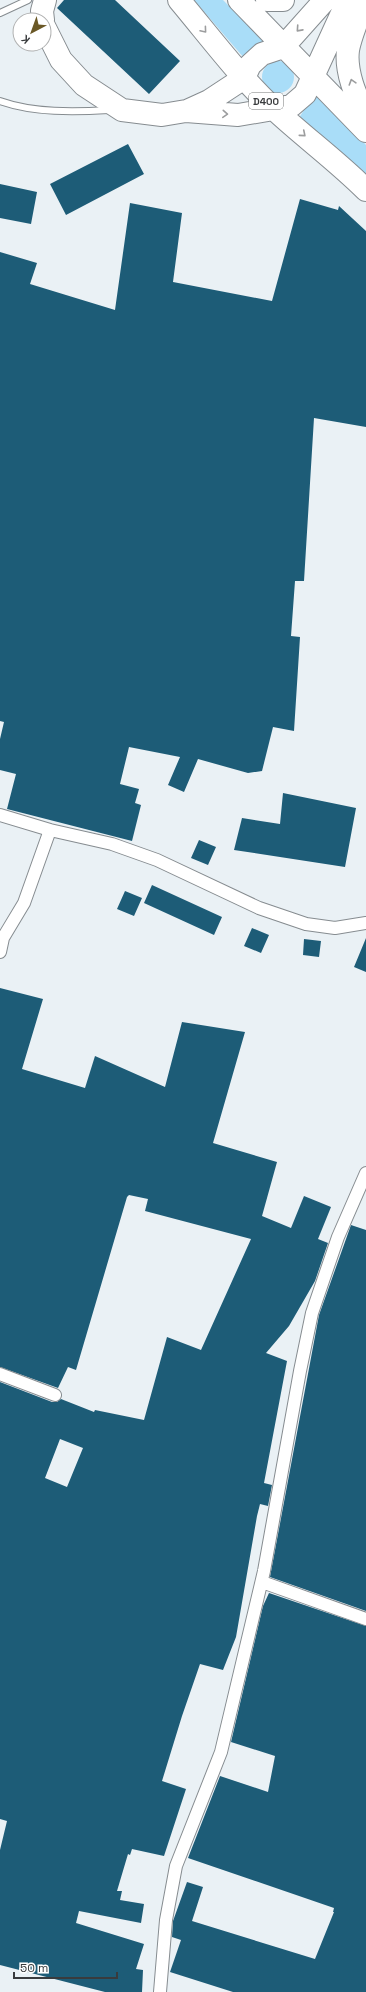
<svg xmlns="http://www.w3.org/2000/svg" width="366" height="1992" font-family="'Space Grotesk',sans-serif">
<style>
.green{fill:#a9ddf8}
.building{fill:#1d5c77;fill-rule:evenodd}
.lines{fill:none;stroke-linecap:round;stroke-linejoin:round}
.lane-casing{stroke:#868c90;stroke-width:8}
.street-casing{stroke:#868c90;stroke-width:14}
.highway-casing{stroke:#868c90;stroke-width:24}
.lane{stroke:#fff;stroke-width:6}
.street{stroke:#fff;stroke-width:12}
.highway{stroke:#fff;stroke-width:22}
.oneway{stroke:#9c9d9e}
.labels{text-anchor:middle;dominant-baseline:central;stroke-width:4;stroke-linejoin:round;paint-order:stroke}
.shield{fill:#fff;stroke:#747677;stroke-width:1}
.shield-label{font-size:10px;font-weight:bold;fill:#393b3d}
</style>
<rect width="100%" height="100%" fill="#eaf1f5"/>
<path class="green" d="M 194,0 L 223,0 L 265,42 L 244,58 Z
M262 77a16 16 0 1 1 32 0a16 16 0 1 1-32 0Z
M 318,96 L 345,121 L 366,145 L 366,178 L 299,118 L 307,105 Z"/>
<path class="building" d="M 64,0 L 115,0 L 180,61 L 149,94 L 57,8 Z
M 128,144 L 144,174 L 66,215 L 50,184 Z
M 0,184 L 37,192 L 31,224 L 0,218 Z
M 300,199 L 338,210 L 339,206 L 366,231 L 366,427 L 314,418 L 304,581 L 295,581 L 291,636 L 300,637 L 294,731 L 273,727 L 262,771 L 248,773 L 198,759 L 184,792 L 168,785 L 180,757 L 129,747 L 120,784 L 139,789 L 135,803 L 141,805 L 132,841 L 7,809 L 16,774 L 0,770 L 0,739 L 4,722 L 0,721 L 0,252 L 37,263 L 30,284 L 115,310 L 130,203 L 182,213 L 173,282 L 272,301 Z
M 283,793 L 356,808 L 345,867 L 234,850 L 242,818 L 280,824 Z
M 199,840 L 216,847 L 208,865 L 191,858 Z
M 152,885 L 222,917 L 214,935 L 144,903 Z
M 125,891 L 142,898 L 134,916 L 117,909 Z
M 252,928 L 269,935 L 261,953 L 244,946 Z
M 366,938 L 366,972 L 354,967 Z
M 304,939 L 321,941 L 319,957 L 303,955 Z
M 0,988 L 43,999 L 22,1069 L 85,1088 L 95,1056 L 165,1087 L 182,1022 L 245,1032 L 213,1143 L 277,1162 L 262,1216 L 291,1228 L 304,1196 L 331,1207 L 318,1239 L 328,1243 L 315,1281 L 289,1326 L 266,1353 L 287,1361 L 264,1483 L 272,1485 L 268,1506 L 260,1504 L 257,1516 L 236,1637 L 223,1670 L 200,1664 L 182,1716 L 162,1781 L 186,1789 L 164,1856 L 132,1849 L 130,1855 L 128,1854 L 117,1891 L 122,1891 L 120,1900 L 144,1904 L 141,1923 L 79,1911 L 76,1923 L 144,1944 L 136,1969 L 143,1970 L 142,1992 L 105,1992 L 0,1965 L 0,1850 L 7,1821 L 0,1819 L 0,1382 L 52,1402 L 57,1402 L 61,1399 L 94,1412 L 95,1410 L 144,1420 L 167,1337 L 201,1350 L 251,1239 L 145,1211 L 148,1199 L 129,1195 L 127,1197 L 76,1370 L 68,1367 L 58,1388 L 0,1367 ZM 60,1439 L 83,1448 L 67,1487 L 45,1478 Z
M 351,1225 L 366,1230 L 366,1611 L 270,1577 L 319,1315 Z
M 269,1593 L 366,1626 L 366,1992 L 233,1992 L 170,1972 L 181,1940 L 172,1937 L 173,1921 L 187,1882 L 203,1887 L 192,1921 L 315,1959 L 334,1912 L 333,1912 L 334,1908 L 188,1858 L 220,1776 L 268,1792 L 275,1756 L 231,1742 L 263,1606 Z"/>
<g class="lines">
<g class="lane-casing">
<path id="lane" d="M 0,13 L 28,0
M 0,101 C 34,113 74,112 109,110"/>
</g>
<g class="street-casing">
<path id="street" d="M 0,815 L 50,830 L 112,844 L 157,860 L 259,908 L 306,924 L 335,928 L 366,923
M 0,952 L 3,938 L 24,903 L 50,830
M 0,1374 L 55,1395
M 262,1582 L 366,1619
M 160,1992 L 166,1920 L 176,1866 L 221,1752 L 264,1571 L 300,1371 L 312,1313 L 338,1237 L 366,1173"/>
</g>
<g class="highway-casing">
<path id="highway" d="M 179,0 C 210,37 239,76 274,109 C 304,137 337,161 366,190
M 239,0 L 366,131
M 267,0 L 283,0
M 363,0 C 360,17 351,33 348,50 C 345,73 357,98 366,118
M 43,20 L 42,11 L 45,0
M 44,26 L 61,60 L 84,85 L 122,110 L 162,115 L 186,111 L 238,115 L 291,106 L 305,94 L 348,0
M 187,111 L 209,101 L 244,78 L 250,65 L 262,54 L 283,47 L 325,0"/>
</g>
<use href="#lane" class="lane"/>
<use href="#street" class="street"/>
<use href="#highway" class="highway"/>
</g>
<defs><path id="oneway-chevron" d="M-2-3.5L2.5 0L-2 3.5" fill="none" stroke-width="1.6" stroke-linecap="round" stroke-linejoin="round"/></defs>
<g class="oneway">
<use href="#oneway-chevron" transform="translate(299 29) rotate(132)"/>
<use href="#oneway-chevron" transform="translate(204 30) rotate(50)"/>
<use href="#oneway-chevron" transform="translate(352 82) rotate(-107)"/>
<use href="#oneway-chevron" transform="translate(225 114) rotate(4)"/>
<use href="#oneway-chevron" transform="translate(303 134) rotate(40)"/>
</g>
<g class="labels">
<rect class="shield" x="249" y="93" width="34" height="16" rx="3"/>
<g class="shield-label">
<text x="266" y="101">D400</text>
</g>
</g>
<g transform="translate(32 32) rotate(221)"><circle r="19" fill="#ffffff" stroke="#b0b1b1"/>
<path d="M0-3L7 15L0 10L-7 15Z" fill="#6a5826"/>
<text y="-6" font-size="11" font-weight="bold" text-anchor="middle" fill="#393b3d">K</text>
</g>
<path d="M14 1972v6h103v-6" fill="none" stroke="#393b3d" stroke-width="2"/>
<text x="20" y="1972" font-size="12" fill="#393b3d" stroke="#ffffff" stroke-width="3" paint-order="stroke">50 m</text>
</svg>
